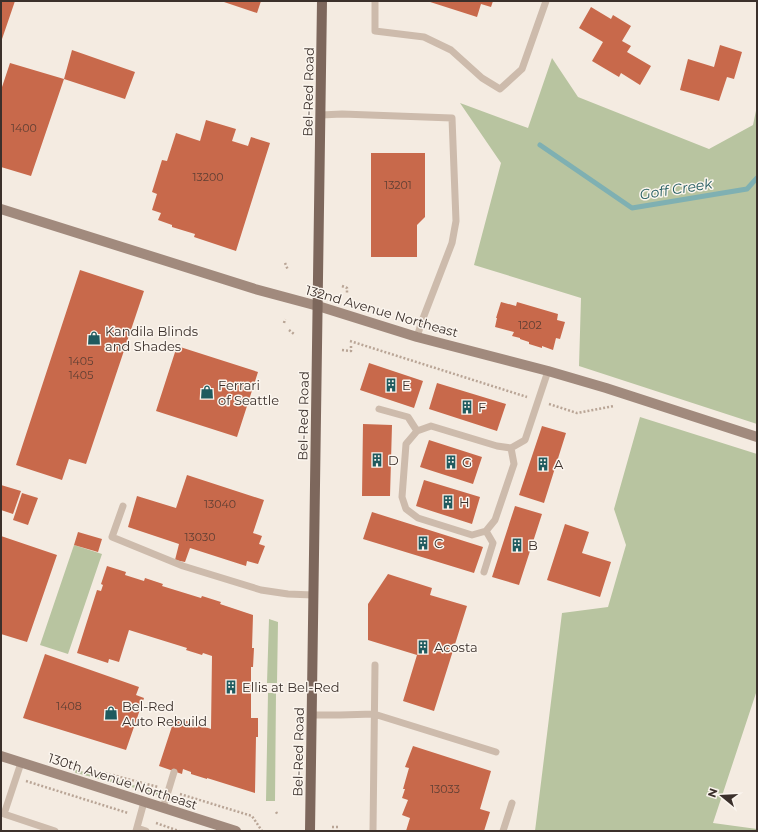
<svg xmlns="http://www.w3.org/2000/svg" width="758" height="832" font-family="Montserrat,sans-serif">
<style>
.green{fill:#b8c4a0}
.lines{fill:none;stroke-linecap:round;stroke-linejoin:round}
.stream{stroke:#7fb0b2;stroke-width:5}
.building{fill:#c8694b}
.path{stroke:#b9a596;stroke-width:2.5;stroke-dasharray:2 2;stroke-linecap:butt}
.lane{stroke:#cdbbac;stroke-width:7}
.secondary{stroke:#a18a7d;stroke-width:10}
.primary{stroke:#7d675c;stroke-width:10}
.labels{text-anchor:middle;dominant-baseline:central;stroke-width:3;stroke-linejoin:round;paint-order:stroke}
.number-label{font-size:11px;fill:#5e3e33}
.street-label{font-size:13px;fill:#3b302b;stroke:#fbf5ee}
.poi-label{font-size:13px;fill:#3b302b;stroke:#fbf5ee;text-anchor:start}
.water-label{font-size:14px;font-style:italic;fill:#1f5a5e;stroke:#fbf5ee}
</style>
<rect width="100%" height="100%" fill="#f4ebe1"/>
<path class="green" d="M 552,58 L 578,97 L 709,149 L 753,125 L 757,106 L 757,424 L 579,366 L 581,298 L 474,265 L 501,163 L 460,103 L 528,128 Z
M 640,417 L 757,454 L 757,690 L 713,823 L 757,829 L 757,831 L 535,831 L 562,613 L 608,607 L 626,545 L 614,509 Z
M 74,545 L 102,554 L 68,654 L 40,645 Z
M 269,619 L 278,622 L 277,683 L 267,683 Z
M 268,693 L 276,693 L 275,801 L 266,801 Z
M 69,768 L 148,789 L 161,794 L 157,795 L 147,791 L 76,773 Z"/>
<g class="lines">
<path class="stream" d="M 540,145 L 632,208 L 747,189 L 757,178"/>
</g>
<path class="building" d="M 1,1 L 15,1 L 1,42 Z
M 221,1 L 261,1 L 257,13 Z
M 427,1 L 493,1 L 491,7 L 481,4 L 477,17 Z
M 591,7 L 611,19 L 613,15 L 631,26 L 622,41 L 631,46 L 627,52 L 651,66 L 640,85 L 621,73 L 619,77 L 592,61 L 603,42 L 579,28 Z
M 720,45 L 742,52 L 734,79 L 727,77 L 719,101 L 680,90 L 688,59 L 714,67 Z
M 72,50 L 135,72 L 125,99 L 64,79 Z
M 10,63 L 64,79 L 31,176 L 1,167 L 1,90 Z
M 206,120 L 236,129 L 232,141 L 248,146 L 251,137 L 270,143 L 236,251 L 194,237 L 195,234 L 172,227 L 172,225 L 158,220 L 161,213 L 152,210 L 157,194 L 152,192 L 162,160 L 167,161 L 176,133 L 200,141 Z
M 371,153 L 425,153 L 425,217 L 417,225 L 417,257 L 371,257 Z
M 80,270 L 144,291 L 86,464 L 69,459 L 62,480 L 16,465 Z
M 501,302 L 516,306 L 517,302 L 558,314 L 557,320 L 565,322 L 560,339 L 556,338 L 553,350 L 542,346 L 542,348 L 529,344 L 529,342 L 520,339 L 520,338 L 512,336 L 514,332 L 510,331 L 495,327 L 497,318 L 496,318 Z
M 177,346 L 258,372 L 237,437 L 156,411 Z
M 369,363 L 423,381 L 414,408 L 360,390 Z
M 437,383 L 506,404 L 497,431 L 429,409 Z
M 363,424 L 392,425 L 390,496 L 362,496 Z
M 542,426 L 566,433 L 544,503 L 519,495 Z
M 429,440 L 482,457 L 473,484 L 420,467 Z
M 187,475 L 264,500 L 253,533 L 262,536 L 259,544 L 265,546 L 258,564 L 247,561 L 246,566 L 190,548 L 185,562 L 175,560 L 179,544 L 128,527 L 137,496 L 176,508 Z
M 424,480 L 480,497 L 472,524 L 416,506 Z
M 1,485 L 21,491 L 13,514 L 1,510 Z
M 22,493 L 38,498 L 28,525 L 13,520 Z
M 515,506 L 542,514 L 519,585 L 492,577 Z
M 372,512 L 483,547 L 474,573 L 363,539 Z
M 565,524 L 589,532 L 582,553 L 611,562 L 600,597 L 547,580 Z
M 78,532 L 102,539 L 98,552 L 74,545 Z
M 1,536 L 57,555 L 27,642 L 1,634 Z
M 107,566 L 126,572 L 125,575 L 144,581 L 145,578 L 163,584 L 162,586 L 201,598 L 202,596 L 221,602 L 220,604 L 253,615 L 252,648 L 254,648 L 253,667 L 251,667 L 251,718 L 258,718 L 258,737 L 256,737 L 255,793 L 207,778 L 207,779 L 191,774 L 191,772 L 183,769 L 182,774 L 159,766 L 175,717 L 211,729 L 212,656 L 203,653 L 202,655 L 186,650 L 187,648 L 129,630 L 119,662 L 109,659 L 108,663 L 77,653 L 97,590 L 101,591 L 103,585 L 101,584 Z
M 388,574 L 432,588 L 430,595 L 467,606 L 434,711 L 403,701 L 417,655 L 368,640 L 368,604 Z
M 45,654 L 139,687 L 136,695 L 144,698 L 126,750 L 23,718 Z
M 413,746 L 491,771 L 480,809 L 490,812 L 484,831 L 406,831 L 410,818 L 402,815 L 408,800 L 402,798 L 405,789 L 403,789 L 409,768 L 405,767 Z"/>
<g class="lines">
<path class="path" d="M 285,263 L 288,270
M 342,286 L 347,288 L 347,293
M 284,323 L 285,319
M 289,330 L 294,334
M 350,341 L 527,397
M 342,350 L 351,351 L 351,346
M 549,404 L 577,413 L 614,406
M 105,773 L 158,787
M 26,781 L 128,813
M 180,794 L 252,816 L 262,831
M 276,812 L 278,815
M 156,823 L 179,831
M 332,827 L 338,827"/>
<path class="lane" d="M 375,1 L 375,31 L 424,37 L 451,50 L 482,78 L 500,89 L 522,69 L 546,1
M 321,115 L 342,114 L 452,118 L 456,221 L 452,243 L 422,321 L 417,337
M 379,409 L 408,417 L 417,431 L 431,426 L 497,446 L 511,448
M 417,431 L 406,444 L 402,497 L 406,509 L 418,518 L 472,535 L 486,531
M 123,506 L 112,537 L 183,566 L 261,590 L 288,594 L 313,595
M 484,572 L 493,543 L 486,531 L 495,520 L 514,464 L 511,448 L 525,440 L 548,371
M 311,715 L 340,715 L 374,714 L 496,752
M 21,763 L 4,814 L 55,831
M 163,808 L 174,772
M 137,828 L 146,831
M 136,831 L 144,802
M 373,831 L 375,665
M 503,831 L 512,803"/>
<path class="secondary" d="M 1,209 L 160,259 L 255,289 L 318,306 L 417,337 L 548,371 L 606,388 L 757,437
M 1,756 L 236,831"/>
<path class="primary" d="M 310,831 L 322,1"/>
</g>
<defs>
<g id="shop-bare" transform="scale(1.08)"><path d="M-5-2.5h2.3a2.7 3.5 0 0 1 5.4 0H5L5.5 6h-11ZM-1.5-2.5h3a1.5 2.3 0 0 0-3 0Z" fill="#1f5a5e" stroke="#fbf5ee" stroke-width="2.5" paint-order="stroke"/></g>
<g id="building-bare" transform="scale(1.08)"><path d="M-4-6H4V6H1V3H-1V6H-4ZM-2.5-4.3h1.7v1.8h-1.7ZM.8-4.3h1.7v1.8H.8ZM-2.5-1h1.7V.8h-1.7ZM.8-1h1.7V.8H.8Z" fill="#1f5a5e" stroke="#fbf5ee" stroke-width="2.5" paint-order="stroke"/></g>
</defs>
<g fill-rule="evenodd">
<use href="#shop-bare" x="94" y="338"/>
<use href="#building-bare" x="391" y="385"/>
<use href="#shop-bare" x="207" y="392"/>
<use href="#building-bare" x="467" y="407"/>
<use href="#building-bare" x="377" y="460"/>
<use href="#building-bare" x="451" y="462"/>
<use href="#building-bare" x="543" y="464"/>
<use href="#building-bare" x="448" y="502"/>
<use href="#building-bare" x="423" y="543"/>
<use href="#building-bare" x="517" y="545"/>
<use href="#building-bare" x="423" y="647"/>
<use href="#building-bare" x="231" y="687"/>
<use href="#shop-bare" x="111" y="713"/>
</g>
<g class="labels">
<g class="number-label">
<text x="24" y="128">1400</text>
<text x="208" y="177">13200</text>
<text x="398" y="185">13201</text>
<text x="530" y="325">1202</text>
<text x="81" y="361">1405</text>
<text x="81" y="375">1405</text>
<text x="220" y="504">13040</text>
<text x="200" y="537">13030</text>
<text x="69" y="706">1408</text>
<text x="445" y="789">13033</text>
</g>
<g class="street-label">
<text transform="translate(308 92) rotate(-89)">Bel-Red Road</text>
<text transform="translate(382 311) rotate(16)">132nd Avenue Northeast</text>
<text transform="translate(303 416) rotate(-89)">Bel-Red Road</text>
<text transform="translate(298 752) rotate(-89)">Bel-Red Road</text>
<text transform="translate(123 781) rotate(18)">130th Avenue Northeast</text>
</g>
<g class="poi-label">
<text x="105" y="331">Kandila Blinds<tspan x="105" dy="15">and Shades</tspan></text>
<text x="218" y="385">Ferrari<tspan x="218" dy="15">of Seattle</tspan></text>
<text x="402" y="385">E</text>
<text x="478" y="407">F</text>
<text x="388" y="460">D</text>
<text x="462" y="462">G</text>
<text x="554" y="464">A</text>
<text x="459" y="502">H</text>
<text x="434" y="543">C</text>
<text x="528" y="545">B</text>
<text x="434" y="647">Acosta</text>
<text x="242" y="687">Ellis at Bel-Red</text>
<text x="122" y="706">Bel-Red<tspan x="122" dy="15">Auto Rebuild</tspan></text>
</g>
<g class="water-label">
<text transform="translate(676 189) rotate(-9)">Goff Creek</text>
</g>
</g>
<rect width="758" height="832" fill="none" stroke="#3b302b" stroke-width="4"/>
<g transform="translate(722 796) rotate(288)" stroke="#fbf5ee" stroke-width="3" paint-order="stroke">
<path d="M0-3L7 15L0 10L-7 15Z" fill="#3b302b"/>
<text y="-6" font-size="11" font-weight="bold" text-anchor="middle" fill="#3b302b">N</text>
</g>
</svg>
